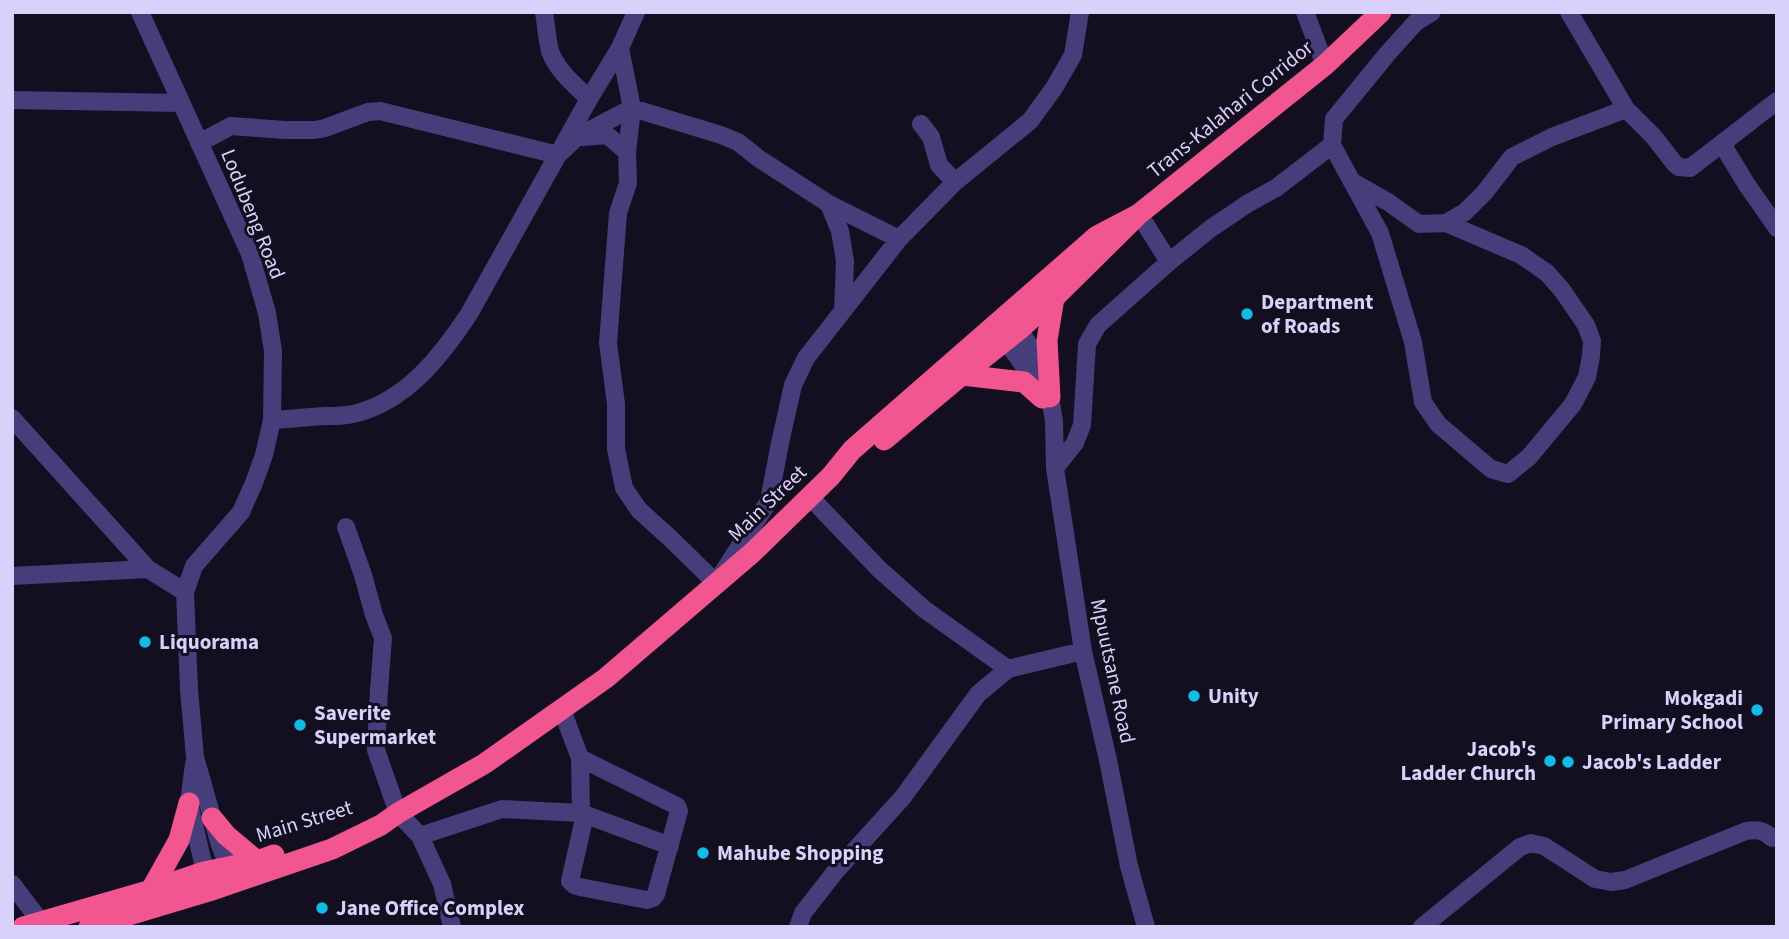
<svg xmlns="http://www.w3.org/2000/svg" width="1789" height="939" font-family="'Source Sans 3',sans-serif">
<style>
.lines{fill:none;stroke-linecap:round;stroke-linejoin:round}
.minor{stroke:#463d7b;stroke-width:18}
.highway{stroke:#f25690;stroke-width:21}
.poi-dot{fill:#12bae6;stroke:#130f20;stroke-width:2.5}
.labels{text-anchor:middle;dominant-baseline:central;stroke-width:6;stroke-linejoin:round;paint-order:stroke}
.street-label{font-size:21px;fill:#dad1fb;stroke:#130f20}
.poi-label{font-size:21px;font-weight:bold;fill:#dad1fb;stroke:#130f20;text-anchor:start}
</style>
<rect width="100%" height="100%" fill="#130f20"/>
<g class="lines">
<path class="minor" d="M 140,12 L 250,254 L 267,313 L 273,351 L 272,420 L 264,455 L 254,483 L 241,512 L 194,566 L 185,592 L 189,690 L 195,757 L 220,845 L 229,868 L 230,880
M 544,12 C 546,25 547,39 550,51 C 557,71 575,85 589,99
M 1305,12 L 1325,65
M 1569,12 L 1626,109 L 1654,137 L 1675,164 L 1679,167 L 1690,168 L 1777,101
M 620,48 L 632,108 L 627,152 L 628,183 L 618,213 L 608,343 L 616,404 L 616,449 L 624,488 L 639,510 L 670,538 L 716,583 L 769,501 L 780,443 L 793,385 L 806,358 L 899,239 L 955,182 L 1030,121 L 1054,88 L 1073,55 L 1080,12
M 12,100 L 181,103
M 921,124 L 931,137 L 939,165 L 955,182
M 584,137 L 607,135 L 627,152
M 199,143 L 231,126 L 285,130 L 315,130 L 325,128 L 368,112 L 380,111 L 558,155 L 577,137 L 632,108 L 721,135 L 738,142 L 758,158 L 829,204 L 899,239
M 1722,144 L 1747,185 L 1777,228
M 1353,182 L 1388,202 L 1419,224 L 1446,223 L 1521,255 L 1547,273 L 1562,290 L 1586,325 L 1592,341 L 1591,356 L 1587,377 L 1573,404 L 1529,457 L 1508,474 L 1491,469 L 1438,424 L 1423,402 L 1413,342 L 1380,233 L 1332,145 L 1334,119 L 1388,53 L 1416,22 L 1432,12
M 829,204 L 840,231 L 845,261 L 843,311
M 1139,214 L 1169,262
M 1446,223 L 1465,212 L 1485,192 L 1512,157 L 1552,137 L 1626,109
M 1013,319 L 1035,355 L 1045,378 L 1050,397 L 1054,421 L 1055,468 L 1083,651 L 1108,760 L 1129,866 L 1146,927
M 997,333 C 1015,350 1028,371 1039,393
M 12,418 L 148,569 L 185,592
M 272,420 C 290,419 308,417 326,416 C 335,416 345,416 353,414 C 406,402 441,356 469,314 L 589,99 L 620,48 L 636,12
M 1055,468 L 1075,443 L 1082,425 L 1087,344 L 1098,325 L 1169,262 L 1210,229 L 1247,204 L 1276,188 L 1332,145
M 809,496 L 879,569 L 924,609 L 1008,669
M 346,527 L 363,575 L 374,615 L 383,638 L 379,690 L 376,750 L 398,813 L 420,836 L 442,884 L 452,927
M 12,576 L 148,569
M 580,758 L 581,813 L 670,846
M 194,764 L 189,803 L 208,884
M 420,836 L 502,809 L 581,813 L 584,819 L 570,881 L 574,885 L 580,887 L 647,900 L 653,898 L 656,894 L 679,811 L 677,806 L 580,758 L 562,710
M 12,884 L 41,922 L 42,927
M 798,927 L 803,913 L 835,872 L 903,797 L 978,694 L 1008,669 L 1083,651
M 1422,927 L 1520,847 L 1531,843 L 1544,846 L 1595,879 L 1611,882 L 1625,880 L 1746,831 C 1757,829 1764,830 1772,838"/>
<path class="highway" d="M 962,375 L 1024,382 L 1042,398
M 1050,397 L 1047,340 L 1054,298
M 884,440 L 962,375 L 1020,329 L 1054,298 L 1139,214 L 1325,65 L 1381,12
M 212,818 L 226,835 L 257,861
M 151,890 L 179,840 L 189,803
M 23,927 L 151,890 L 204,872 L 257,861 L 274,855
M 89,927 L 209,891 L 332,849 L 381,825 L 398,813 L 484,764 L 606,678 L 752,553 L 831,476 L 852,450 L 1097,236 L 1139,214"/>
</g>
<g class="poi-dot">
<circle cx="1247" cy="314" r="7"/>
<circle cx="145" cy="642" r="7"/>
<circle cx="1194" cy="696" r="7"/>
<circle cx="1757" cy="710" r="7"/>
<circle cx="300" cy="725" r="7"/>
<circle cx="1550" cy="761" r="7"/>
<circle cx="1568" cy="762" r="7"/>
<circle cx="703" cy="853" r="7"/>
<circle cx="322" cy="908" r="7"/>
</g>
<g class="labels">
<g class="street-label">
<text transform="translate(1230 109) rotate(-39)">Trans-Kalahari Corridor</text>
<text transform="translate(253 214) rotate(68)">Lodubeng Road</text>
<text transform="translate(767 503) rotate(-44)">Main Street</text>
<text transform="translate(1113 671) rotate(78)">Mpuutsane Road</text>
<text transform="translate(304 821) rotate(-17)">Main Street</text>
</g>
<g class="poi-label">
<text x="1261" y="302">Department<tspan x="1261" dy="24">of Roads</tspan></text>
<text x="159" y="642">Liquorama</text>
<text x="1208" y="696">Unity</text>
<text x="1743" y="698" text-anchor="end">Mokgadi<tspan x="1743" dy="24">Primary School</tspan></text>
<text x="314" y="713">Saverite<tspan x="314" dy="24">Supermarket</tspan></text>
<text x="1536" y="749" text-anchor="end">Jacob's<tspan x="1536" dy="24">Ladder Church</tspan></text>
<text x="1582" y="762">Jacob's Ladder</text>
<text x="717" y="853">Mahube Shopping</text>
<text x="336" y="908">Jane Office Complex</text>
</g>
</g>
<rect width="1789" height="939" fill="none" stroke="#dad1fb" stroke-width="28"/>
</svg>
